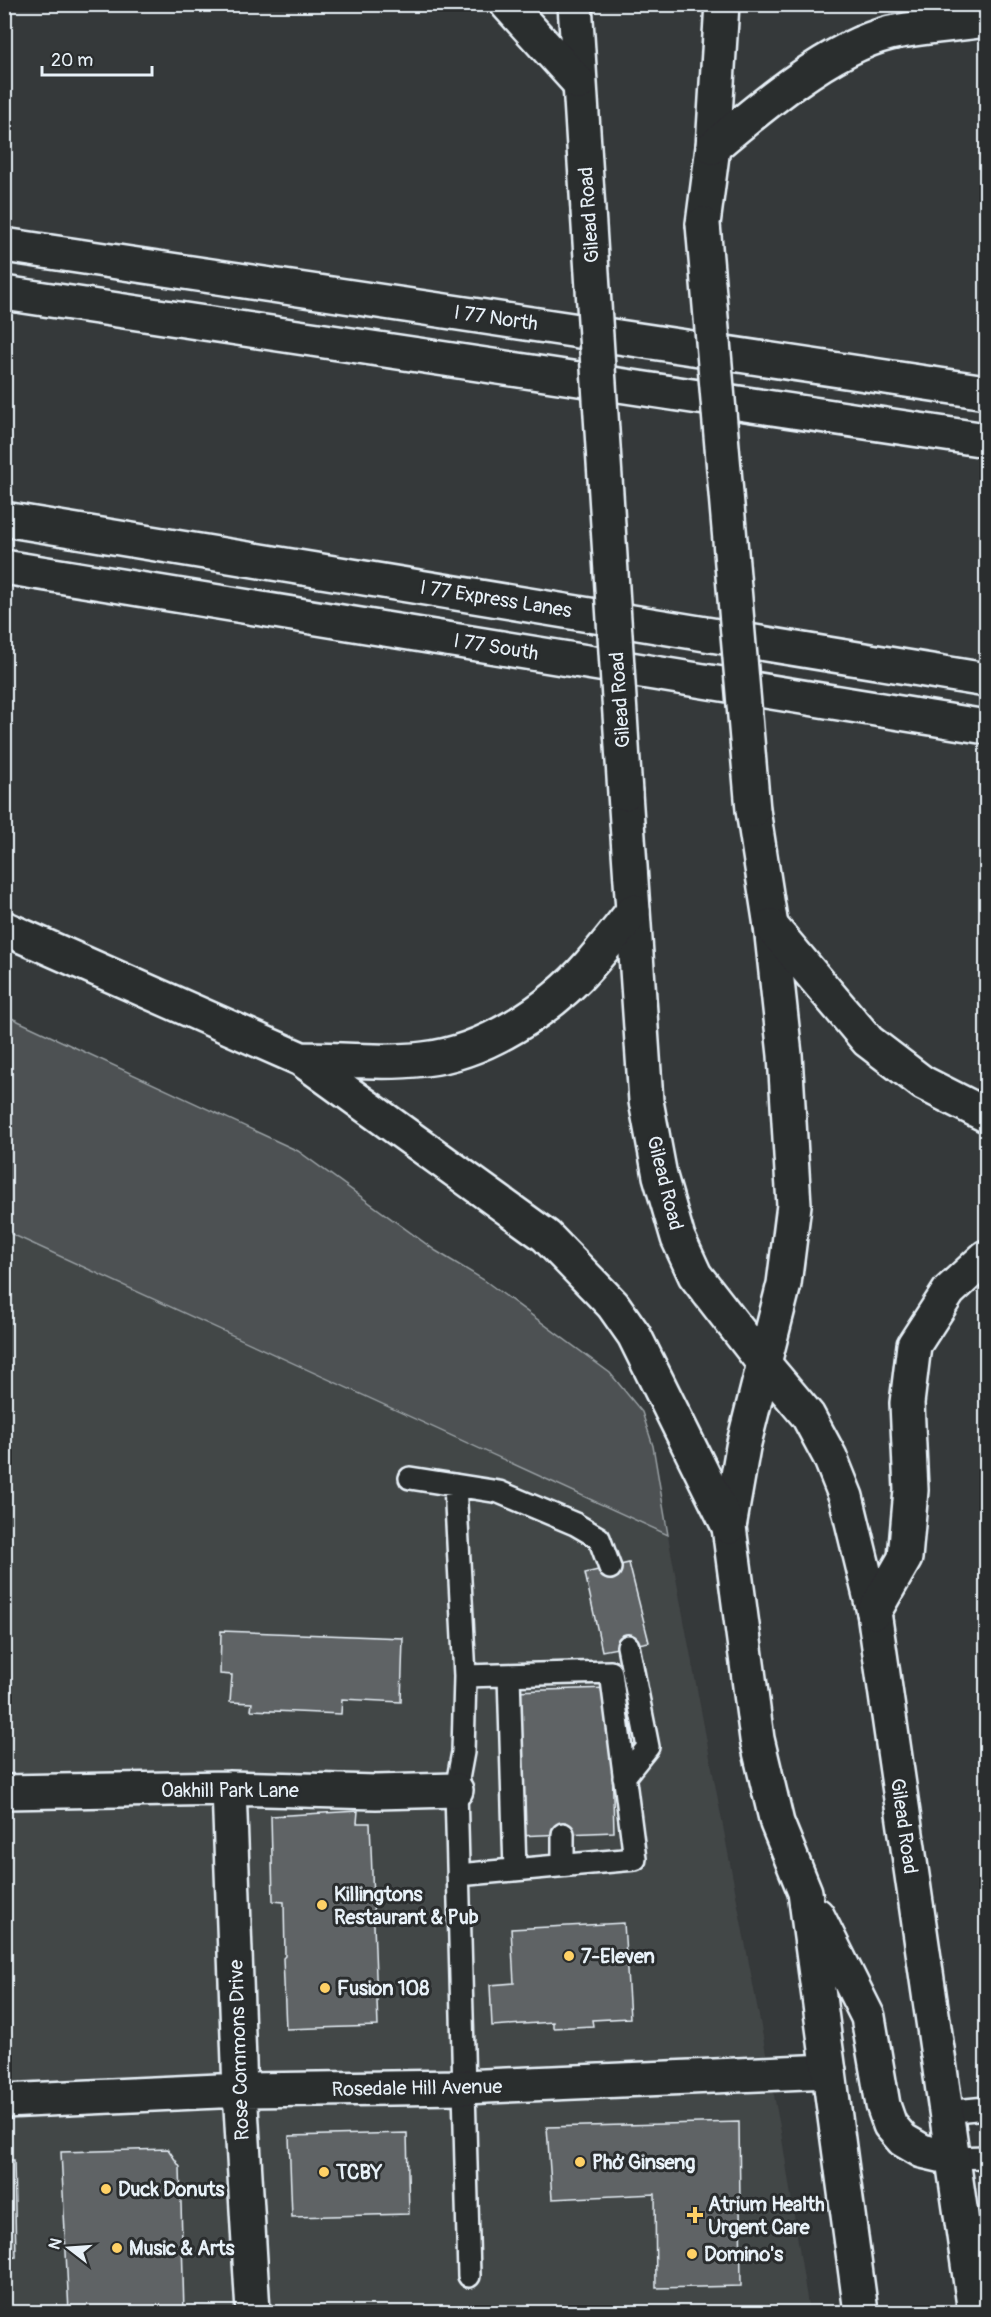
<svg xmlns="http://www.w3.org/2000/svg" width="991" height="2317" font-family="Pangolin,sans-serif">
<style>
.built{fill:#424647}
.green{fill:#4d5152;stroke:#9aa1a5;stroke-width:1.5}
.building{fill:#5f6365;stroke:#e8f1f8;stroke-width:1.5}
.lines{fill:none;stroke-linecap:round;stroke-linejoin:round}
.service-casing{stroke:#e8f1f8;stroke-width:26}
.minor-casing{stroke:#e8f1f8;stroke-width:38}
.secondary-casing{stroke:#e8f1f8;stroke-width:38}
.motorway-casing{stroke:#e8f1f8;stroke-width:38}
.service{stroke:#2a2d2e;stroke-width:21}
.minor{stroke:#2a2d2e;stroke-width:33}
.secondary{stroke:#2a2d2e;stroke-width:33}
.motorway{stroke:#2a2d2e;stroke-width:33}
.secondary-bridge-casing{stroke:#e8f1f8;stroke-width:38;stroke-linecap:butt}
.secondary-bridge{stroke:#2a2d2e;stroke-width:33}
.poi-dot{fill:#ffd166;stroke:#2a2d2e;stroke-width:2}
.labels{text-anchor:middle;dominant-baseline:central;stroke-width:6;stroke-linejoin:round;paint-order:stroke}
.street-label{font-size:20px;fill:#e8f1f8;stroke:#2a2d2e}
.poi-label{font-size:20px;font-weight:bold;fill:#e8f1f8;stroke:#2a2d2e;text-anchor:start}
</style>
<rect width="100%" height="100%" fill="#35393a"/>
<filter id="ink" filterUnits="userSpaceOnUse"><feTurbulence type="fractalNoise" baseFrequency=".0167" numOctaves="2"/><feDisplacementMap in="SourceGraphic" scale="12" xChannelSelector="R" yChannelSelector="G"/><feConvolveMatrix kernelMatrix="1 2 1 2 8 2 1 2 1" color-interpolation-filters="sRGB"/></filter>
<g filter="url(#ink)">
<path class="built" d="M 5,1231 L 668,1536 L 781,2132 L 809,2312 L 5,2312 Z"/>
<path class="green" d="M 5,1015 L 298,1151 L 436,1251 L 484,1280 L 610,1373 L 642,1412 L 653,1446 L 668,1535 L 5,1231 Z"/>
<path class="building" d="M 629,1563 L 649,1642 L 602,1651 L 585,1573 Z
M 221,1631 L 403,1638 L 401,1702 L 342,1699 L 341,1714 L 251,1710 L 252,1703 L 230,1702 L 232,1675 L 220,1674 Z
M 610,1688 L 614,1832 L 517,1836 L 513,1691 Z
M 358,1811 L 357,1823 L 370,1823 L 378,2026 L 286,2029 L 283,1958 L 285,1956 L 284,1902 L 273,1901 L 271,1816 Z
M 624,1923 L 630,2018 L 592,2020 L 593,2026 L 553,2028 L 553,2022 L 492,2026 L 490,1985 L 514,1983 L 511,1929 Z
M 739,2122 L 741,2286 L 656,2288 L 655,2194 L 552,2199 L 547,2127 Z
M 407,2133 L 409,2214 L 292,2217 L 289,2136 Z
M 168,2149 L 180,2167 L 184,2312 L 69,2312 L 61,2152 Z
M 4,2160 L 14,2160 L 16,2257 L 4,2258 Z"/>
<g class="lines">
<g class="service-casing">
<path id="service" d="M 410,1478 L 499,1492 L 575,1524 L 599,1538 L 610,1568
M 455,1485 L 465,1676
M 509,1675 L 515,1870
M 624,1777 L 648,1747 L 628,1646
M 563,1865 L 563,1834
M 458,1875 L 635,1859 L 611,1672 L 465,1676 L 463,1752 L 456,1790 L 469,2276
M 945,2112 L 986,2108
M 952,2158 L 986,2157"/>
</g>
<g class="minor-casing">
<path id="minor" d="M 229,1788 L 240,2090 L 253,2312
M 4,1792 L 229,1788 L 376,1792 L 456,1790
M 4,2101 L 240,2090 L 463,2087 L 829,2071"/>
</g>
<g class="secondary-casing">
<path id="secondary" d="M 575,4 L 588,210
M 703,224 L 713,147 L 722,4
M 625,793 L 646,1101 L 660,1176 L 678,1238 L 695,1275 L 765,1365 L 808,1416 L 830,1457 L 846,1497 L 874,1612 L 975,2312
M 753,810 L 771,926 L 785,1055 L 794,1205 L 784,1284 L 743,1447 L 729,1527 L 757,1739 L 777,1823 L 805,1892 L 861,2312
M 817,1915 L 868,2017 L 883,2105 L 890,2125 L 903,2140 L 922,2151 L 952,2158"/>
</g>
<g class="motorway-casing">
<path id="motorway" d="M 507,4 L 579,83
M 713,147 C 759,108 831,47 890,33 C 922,26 955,25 986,20
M 4,245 L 986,392
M 4,293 L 986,440
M 4,519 L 986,680
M 4,567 L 986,727
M 771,926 L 868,1041 L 923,1083 L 986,1115
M 4,928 L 301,1059 L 546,1236 L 613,1305 L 634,1335 L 729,1527
M 301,1059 C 341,1059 383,1064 424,1059 C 484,1053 551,1009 590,964 C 605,947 619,929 633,911
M 874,1612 L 905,1558 L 911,1490 L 907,1403 L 914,1345 L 949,1291 L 986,1257"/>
</g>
<use href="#service" class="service"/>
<use href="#minor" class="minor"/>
<use href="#secondary" class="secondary"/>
<use href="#motorway" class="motorway"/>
<g class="secondary-bridge-casing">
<path id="secondary-bridge" d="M 588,210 L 625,793
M 703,224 L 753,810"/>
</g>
<use href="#secondary-bridge" class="secondary-bridge"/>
</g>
</g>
<g class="poi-dot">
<circle cx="322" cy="1905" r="6"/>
<circle cx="569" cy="1956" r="6"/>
<circle cx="325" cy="1988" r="6"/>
<circle cx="580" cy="2162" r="6"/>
<circle cx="324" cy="2172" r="6"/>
<circle cx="106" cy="2189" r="6"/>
<path d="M692 2206h6v6h6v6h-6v6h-6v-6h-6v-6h6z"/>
<circle cx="117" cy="2248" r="6"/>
<circle cx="692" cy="2254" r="6"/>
</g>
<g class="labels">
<g class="street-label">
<text transform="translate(589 215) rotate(-94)">Gilead Road</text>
<text transform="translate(496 318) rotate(8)">I 77 North</text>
<text transform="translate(496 599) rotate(9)">I 77 Express Lanes</text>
<text transform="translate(496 647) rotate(9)">I 77 South</text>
<text transform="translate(620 700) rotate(-94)">Gilead Road</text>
<text transform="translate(665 1183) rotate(76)">Gilead Road</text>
<text x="230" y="1790">Oakhill Park Lane</text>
<text transform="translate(904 1826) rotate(82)">Gilead Road</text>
<text transform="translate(239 2050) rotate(-92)">Rose Commons Drive</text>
<text transform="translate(417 2088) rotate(-1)">Rosedale Hill Avenue</text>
</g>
<g class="poi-label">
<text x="334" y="1894">Killingtons<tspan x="334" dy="23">Restaurant &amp; Pub</tspan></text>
<text x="581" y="1956">7-Eleven</text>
<text x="337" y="1988">Fusion 108</text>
<text x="592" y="2162">Phở Ginseng</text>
<text x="336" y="2172">TCBY</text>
<text x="118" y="2189">Duck Donuts</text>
<text x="708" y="2204">Atrium Health<tspan x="708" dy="23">Urgent Care</tspan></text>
<text x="129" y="2248">Music &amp; Arts</text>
<text x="704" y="2254">Domino's</text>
</g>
</g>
<rect width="991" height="2317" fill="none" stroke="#2a2d2e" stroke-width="24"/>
<rect x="12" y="12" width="967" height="2293" fill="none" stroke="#e8f1f8" stroke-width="2" filter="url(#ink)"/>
<g transform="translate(69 2248) rotate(287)" stroke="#2a2d2e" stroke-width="4.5" paint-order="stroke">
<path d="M0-4.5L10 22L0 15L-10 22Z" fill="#e8f1f8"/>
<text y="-9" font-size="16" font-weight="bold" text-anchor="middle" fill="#e8f1f8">N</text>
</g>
<path d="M42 66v9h110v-9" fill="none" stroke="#e8f1f8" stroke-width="3"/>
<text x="51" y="66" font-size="18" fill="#e8f1f8" stroke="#2a2d2e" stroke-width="4.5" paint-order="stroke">20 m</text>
</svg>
